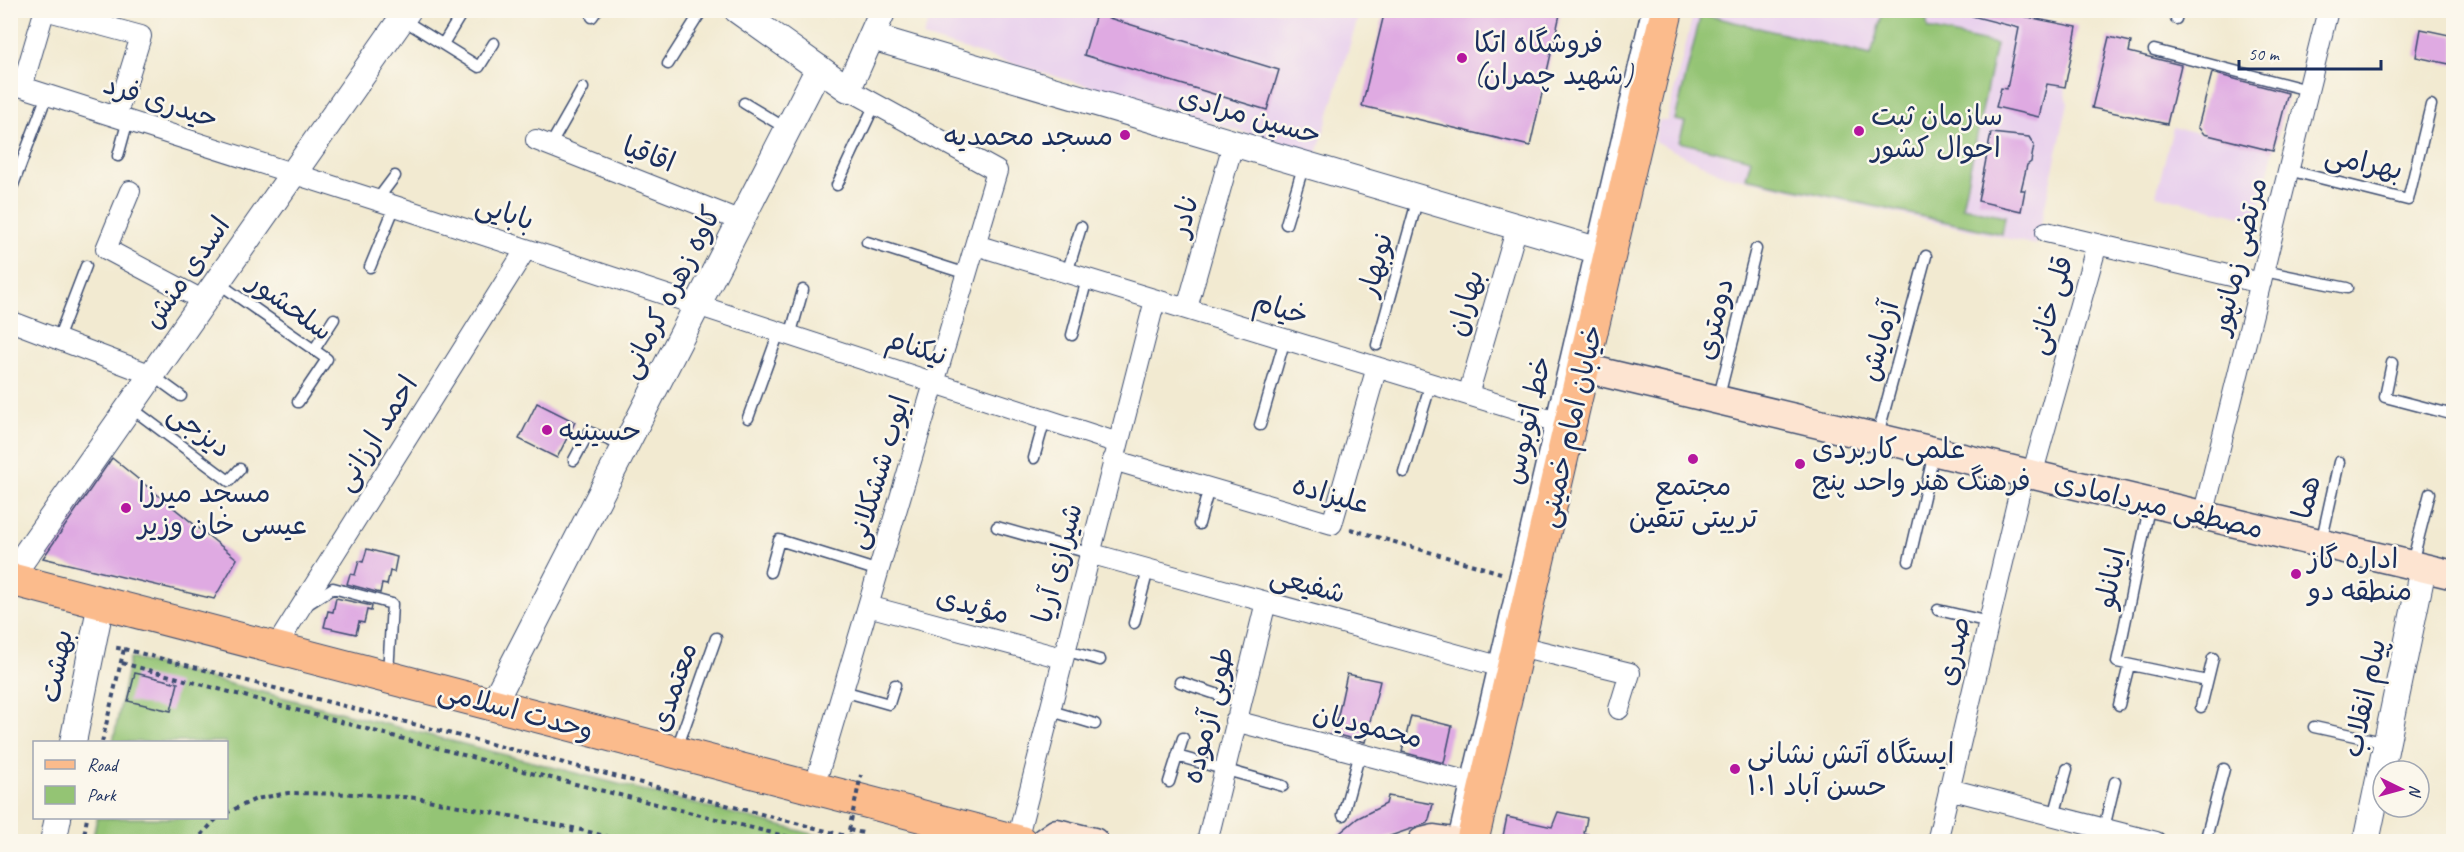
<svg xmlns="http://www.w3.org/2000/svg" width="2464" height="852" font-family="Caveat,'Playpen Sans Arabic',sans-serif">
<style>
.built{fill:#e9d1ed}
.green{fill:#94c474;stroke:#587a69;stroke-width:1.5}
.building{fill:#dfaae2}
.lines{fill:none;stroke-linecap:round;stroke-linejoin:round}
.service-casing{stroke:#3b4b6f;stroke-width:13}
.minor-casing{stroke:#3b4b6f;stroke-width:22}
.tertiary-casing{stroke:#3b4b6f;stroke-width:28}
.secondary-casing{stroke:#3b4b6f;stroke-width:31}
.primary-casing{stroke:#3b4b6f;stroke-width:34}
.path{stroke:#3b4b6f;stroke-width:4;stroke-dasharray:4.5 4.5;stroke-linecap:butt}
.service{stroke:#fff;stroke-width:10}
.minor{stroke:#fff;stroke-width:20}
.tertiary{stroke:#fff;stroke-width:26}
.secondary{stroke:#fde4d1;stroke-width:28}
.primary{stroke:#fbbb8c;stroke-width:32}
.path-bridge{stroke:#3b4b6f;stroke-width:4;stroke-dasharray:4.5 4.5;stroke-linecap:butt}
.poi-dot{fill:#b5179e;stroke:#fbf7ec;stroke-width:2}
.labels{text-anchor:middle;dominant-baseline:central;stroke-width:5;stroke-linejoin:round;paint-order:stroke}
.poi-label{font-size:28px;fill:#1b2f5e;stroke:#fbf7ec;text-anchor:start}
.street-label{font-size:28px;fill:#1b2f5e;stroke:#fbf7ec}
</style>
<rect width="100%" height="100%" fill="#fbf7ec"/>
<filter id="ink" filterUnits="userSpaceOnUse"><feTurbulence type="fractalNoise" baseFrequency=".0167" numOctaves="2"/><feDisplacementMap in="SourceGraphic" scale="12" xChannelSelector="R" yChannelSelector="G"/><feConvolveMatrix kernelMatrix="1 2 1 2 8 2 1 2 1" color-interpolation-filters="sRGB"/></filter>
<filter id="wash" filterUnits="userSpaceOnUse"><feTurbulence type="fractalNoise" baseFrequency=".008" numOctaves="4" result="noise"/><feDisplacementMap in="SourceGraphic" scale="24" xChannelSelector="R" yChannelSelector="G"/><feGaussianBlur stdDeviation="1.35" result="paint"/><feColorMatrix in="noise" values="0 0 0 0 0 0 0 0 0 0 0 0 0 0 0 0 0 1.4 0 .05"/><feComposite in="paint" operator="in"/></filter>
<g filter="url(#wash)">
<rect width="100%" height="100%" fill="#f2ead1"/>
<path class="built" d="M 2023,10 L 2022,16 L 2077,27 L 2065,87 L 2068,104 L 2036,245 L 1724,175 L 1654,141 L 1659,120 L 1667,121 L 1694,11 Z
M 932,11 L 1360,11 L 1317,154 L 923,37 Z
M 2173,127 L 2273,151 L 2257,220 L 2156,195 Z"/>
<path class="green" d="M 1883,11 L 1925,11 L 1928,29 L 1996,44 L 1962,207 L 2005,216 L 2002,234 L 1746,178 L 1751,159 L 1679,142 L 1685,122 L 1675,120 L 1701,14 L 1871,55 Z
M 130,658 L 839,841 L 92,842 L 97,818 L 226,818 L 226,742 L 113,742 Z"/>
<g id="blocks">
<path class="building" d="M 1385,10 L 1561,10 L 1530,146 L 1362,106 Z
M 1973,10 L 2023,10 L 2022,16 L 2077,27 L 2065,87 L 2047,84 L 2039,117 L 1996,107 L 2001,88 L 2007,89 L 2019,28 L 1972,16 Z
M 1096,14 L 1279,70 L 1267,110 L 1084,55 Z
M 2421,29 L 2454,36 L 2454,65 L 2416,57 Z
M 2109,37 L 2131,42 L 2129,52 L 2181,65 L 2167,124 L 2092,108 Z
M 2212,73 L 2288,93 L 2273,151 L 2204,134 L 2198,127 Z
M 1991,133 L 2029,137 L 2034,145 L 2031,162 L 2027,165 L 2021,190 L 2025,190 L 2021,211 L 1978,201 Z
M 537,403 L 575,422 L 557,458 L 519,439 Z
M 112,458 L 237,559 L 214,599 L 43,558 Z
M 367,549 L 397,557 L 394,572 L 390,571 L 387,585 L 382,584 L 380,593 L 347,584 L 350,574 L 355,575 L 359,561 L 363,562 Z
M 336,598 L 372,606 L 371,611 L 367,610 L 364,623 L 359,622 L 356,634 L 324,627 L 328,611 L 333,612 Z
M 135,673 L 178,683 L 171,711 L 128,701 Z
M 1347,674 L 1380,681 L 1365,742 L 1334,734 Z
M 1411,716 L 1452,726 L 1444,763 L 1402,752 Z
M 1388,796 L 1433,804 L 1428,823 L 1373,842 L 1329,842 L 1358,818 L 1386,804 Z
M 1558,812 L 1587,818 L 1584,833 L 1590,835 L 1589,842 L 1510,842 L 1503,836 L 1507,817 L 1552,827 Z"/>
</g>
</g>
<g filter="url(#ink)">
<use href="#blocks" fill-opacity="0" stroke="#3b4b6f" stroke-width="1.5"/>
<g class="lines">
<g class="service-casing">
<path id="service" d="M 592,17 L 597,10
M 402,19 L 479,67 L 494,43
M 2176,19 L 2178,10
M 443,44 L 463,11
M 2154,50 L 2308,90
M 668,64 L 702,10
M 744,103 L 787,129
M 550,146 L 583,88
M 118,156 L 128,120
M 2288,170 L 2408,200 L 2431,105
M 13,185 L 47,95
M 837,185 L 875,104
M 377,200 L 395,176
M 1286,224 L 1304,164
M 867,242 L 967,274
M 370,267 L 395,206
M 2264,271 L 2347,288
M 1067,273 L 1081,227
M 217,282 L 327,359 L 298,402
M 1072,335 L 1087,279
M 790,336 L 803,290
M 58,339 L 86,266
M 1377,345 L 1418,198
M 314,350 L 334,319
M 2392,363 L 2385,397 L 2454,415
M 152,375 L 181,396
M 1718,400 L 1756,249
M 130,407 L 229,481 L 240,469
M 748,418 L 779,332
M 1260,425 L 1285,339
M 1877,438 L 1926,256
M 1034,458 L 1045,419
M 574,460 L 589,432 L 626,447
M 1404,472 L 1431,383
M 2150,503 L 2117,662 L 2207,681
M 1199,524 L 1209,488
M 997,527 L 1089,553
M 2321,543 L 2339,462
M 1909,561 L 1934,453
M 2412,563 L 2430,493
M 770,572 L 779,540 L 879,571
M 308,604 L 333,588 L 392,604 L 388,674
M 1938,610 L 1989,622
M 1134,623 L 1148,570
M 1064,650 L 1100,660
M 1180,682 L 1240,702
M 843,691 L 889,704 L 895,685
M 2119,705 L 2129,665
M 2201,707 L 2213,658
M 1048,710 L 1095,724
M 2314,727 L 2387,743
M 676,751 L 716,638
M 1177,756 L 1283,786
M 1169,782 L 1183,738
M 1343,815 L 1360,753
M 2054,816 L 2067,769
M 2104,828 L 2115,782
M 1453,840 L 1647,10
M 2205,842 L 2224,769"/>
</g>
<g class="minor-casing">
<path id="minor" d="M 45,10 L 141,36 L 116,117
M 10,83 L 395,206 L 1118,443
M 22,87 L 42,19
M 536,140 L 741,221
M 130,191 L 106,249 L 204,301
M 2046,232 L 2261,283
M 976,245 L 1570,426
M 1189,301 L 1233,144
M 10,321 L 152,375
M 1468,395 L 1517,227
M 1113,460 L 1332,524 L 1377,367
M 2032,475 L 2097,244
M 2203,516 L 2328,10
M 1089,553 L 1513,670
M 868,606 L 1062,658
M 1519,646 L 1630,673 L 1619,709
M 275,648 L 526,249
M 1235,721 L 1485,786
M 814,788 L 997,171 L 848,89
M 1949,789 L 2156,842
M 1017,840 L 1155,300
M 1207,842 L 1266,602
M 1937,842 L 2024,473"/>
</g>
<g class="tertiary-casing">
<path id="tertiary" d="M 737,10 L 848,89 L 883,10
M 872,37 L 1610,254
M 15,570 L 408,10
M 493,704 L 819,68
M 73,742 L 101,603
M 53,842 L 58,818
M 2366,842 L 2423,568"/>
</g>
<g class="secondary-casing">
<path id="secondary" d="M 1584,368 L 2454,575
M 1044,842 L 1057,833 L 1094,842
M 1422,842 L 1434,839 L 1454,842"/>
</g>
<g class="primary-casing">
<path id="primary" d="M 10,579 L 1021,842
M 1472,842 L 1667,10"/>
</g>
<path class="path" d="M 1350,529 L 1501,573
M 124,649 L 869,842
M 122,663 L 519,770 L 809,842
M 102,742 L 124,649 L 112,647
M 226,813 L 256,799 L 288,793 L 357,794 L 417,798 L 573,828 L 629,842
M 849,830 L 863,833 L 862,839
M 83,842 L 87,818
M 195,842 L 217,818
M 570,842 L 573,828"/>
<use href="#service" class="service"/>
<use href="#minor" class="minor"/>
<use href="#tertiary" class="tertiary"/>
<use href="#secondary" class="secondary"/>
<use href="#primary" class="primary"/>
<path class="path-bridge" d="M 849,830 L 861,775"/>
</g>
</g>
<g class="poi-dot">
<circle cx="1462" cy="58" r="6"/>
<circle cx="1859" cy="131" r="6"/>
<circle cx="1125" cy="135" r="6"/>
<circle cx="547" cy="430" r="6"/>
<circle cx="1693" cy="459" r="6"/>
<circle cx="1800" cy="464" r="6"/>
<circle cx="126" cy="508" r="6"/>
<circle cx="2296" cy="574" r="6"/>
<circle cx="1735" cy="769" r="6"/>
</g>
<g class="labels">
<g class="poi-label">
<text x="1474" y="42">فروشگاه اتکا<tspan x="1474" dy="32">(شهید چمران)</tspan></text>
<text x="1871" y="115">سازمان ثبت<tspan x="1871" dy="32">احوال کشور</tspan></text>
<text x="1113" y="135" text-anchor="end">مسجد محمدیه</text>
<text x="559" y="430">حسینیه</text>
<text x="1812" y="448">علمی کاربردی<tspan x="1812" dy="32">فرهنگ هنر واحد پنج</tspan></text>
<text x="1693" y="485" text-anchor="middle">مجتمع<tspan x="1693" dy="32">ترییتی تتقین</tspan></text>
<text x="138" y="492">مسجد میرزا<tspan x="138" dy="32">عیسی خان وزیر</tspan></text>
<text x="2308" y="558">اداره گاز<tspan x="2308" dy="32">منطقه دو</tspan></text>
<text x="1747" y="753">ایستگاه آتش نشانی<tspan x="1747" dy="32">۱۰۱ حسن آباد</tspan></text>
</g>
<g class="street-label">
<text transform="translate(161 101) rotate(18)">حیدری فرد</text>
<text transform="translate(1250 115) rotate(16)">حسین مرادی</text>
<text transform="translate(649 154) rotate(21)">اقاقیا</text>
<text transform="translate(2364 162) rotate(12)">بهرامی</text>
<text transform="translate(505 212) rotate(18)">بابایی</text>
<text transform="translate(1184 215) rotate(-74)">نادر</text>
<text transform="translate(2238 256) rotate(-76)">مرتضی زمانپور</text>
<text transform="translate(1375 265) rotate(-75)">نوبهار</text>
<text transform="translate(186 272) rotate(-55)">اسدی منش</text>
<text transform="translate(670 292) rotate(-63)">کاوه زهره کرمانی</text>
<text transform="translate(1465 303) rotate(-74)">بهاران</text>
<text transform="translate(2050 305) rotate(-74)">قلی خانی</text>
<text transform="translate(291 306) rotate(36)">سلحشور</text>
<text transform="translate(1281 308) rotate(17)">خیام</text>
<text transform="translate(1714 319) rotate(-76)">دومتری</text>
<text transform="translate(1879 341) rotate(-75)">آزمایش</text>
<text transform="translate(917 347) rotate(18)">نیکنام</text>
<text transform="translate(1527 420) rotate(-77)">خط اتوبوس</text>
<text transform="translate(1570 426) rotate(-77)">خیابان امام خمینی</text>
<text transform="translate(200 430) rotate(37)">دیزجی</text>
<text transform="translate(376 433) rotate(-58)">احمد ارزانی</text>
<text transform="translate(878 472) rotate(-73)">ایوب ششکلانی</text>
<text transform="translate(1331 494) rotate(16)">علیزاده</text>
<text transform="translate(2306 497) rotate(-77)">هما</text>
<text transform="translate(2159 505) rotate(13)">مصطفی میردامادی</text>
<text transform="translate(1057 563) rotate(-75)">شیرازی آریا</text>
<text transform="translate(2110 578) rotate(-78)">اینانلو</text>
<text transform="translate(1308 584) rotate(15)">شفیعی</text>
<text transform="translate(973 605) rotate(15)">مؤیدی</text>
<text transform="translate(1953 651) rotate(-77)">صدری</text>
<text transform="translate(56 666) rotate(-79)">بهشت</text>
<text transform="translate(673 687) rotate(-71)">معتمدی</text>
<text transform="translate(2364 698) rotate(-78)">پیام انقلاب</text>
<text transform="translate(516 710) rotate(15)">وحدت اسلامی</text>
<text transform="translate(1208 715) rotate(-76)">طوبی آزموده</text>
<text transform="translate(1368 725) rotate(14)">محمودیان</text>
</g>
</g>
<rect width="2464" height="852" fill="none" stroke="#fbf7ec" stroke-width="36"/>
<rect x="33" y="741" width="195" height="78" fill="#fbf7ec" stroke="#a1a7b3" stroke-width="1.5"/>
<rect x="45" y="760" width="30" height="9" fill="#fbbb8c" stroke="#a1a7b3" stroke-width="1.5"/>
<text x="87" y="771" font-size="18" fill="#1b2f5e">Road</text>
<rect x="45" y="786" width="30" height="18" fill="#94c474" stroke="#a1a7b3" stroke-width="1.5"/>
<text x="87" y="801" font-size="18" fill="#1b2f5e">Park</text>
<g transform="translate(2401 789) rotate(95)"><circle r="28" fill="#fbf7ec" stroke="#a1a7b3" stroke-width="1.5"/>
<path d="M0-4.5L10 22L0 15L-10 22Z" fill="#b5179e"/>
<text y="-9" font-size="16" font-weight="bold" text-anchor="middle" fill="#1b2f5e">N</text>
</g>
<path d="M2239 60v9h142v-9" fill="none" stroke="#1b2f5e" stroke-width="3"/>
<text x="2248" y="60" font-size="18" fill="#1b2f5e" stroke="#fbf7ec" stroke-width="4.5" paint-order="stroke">50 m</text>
</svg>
